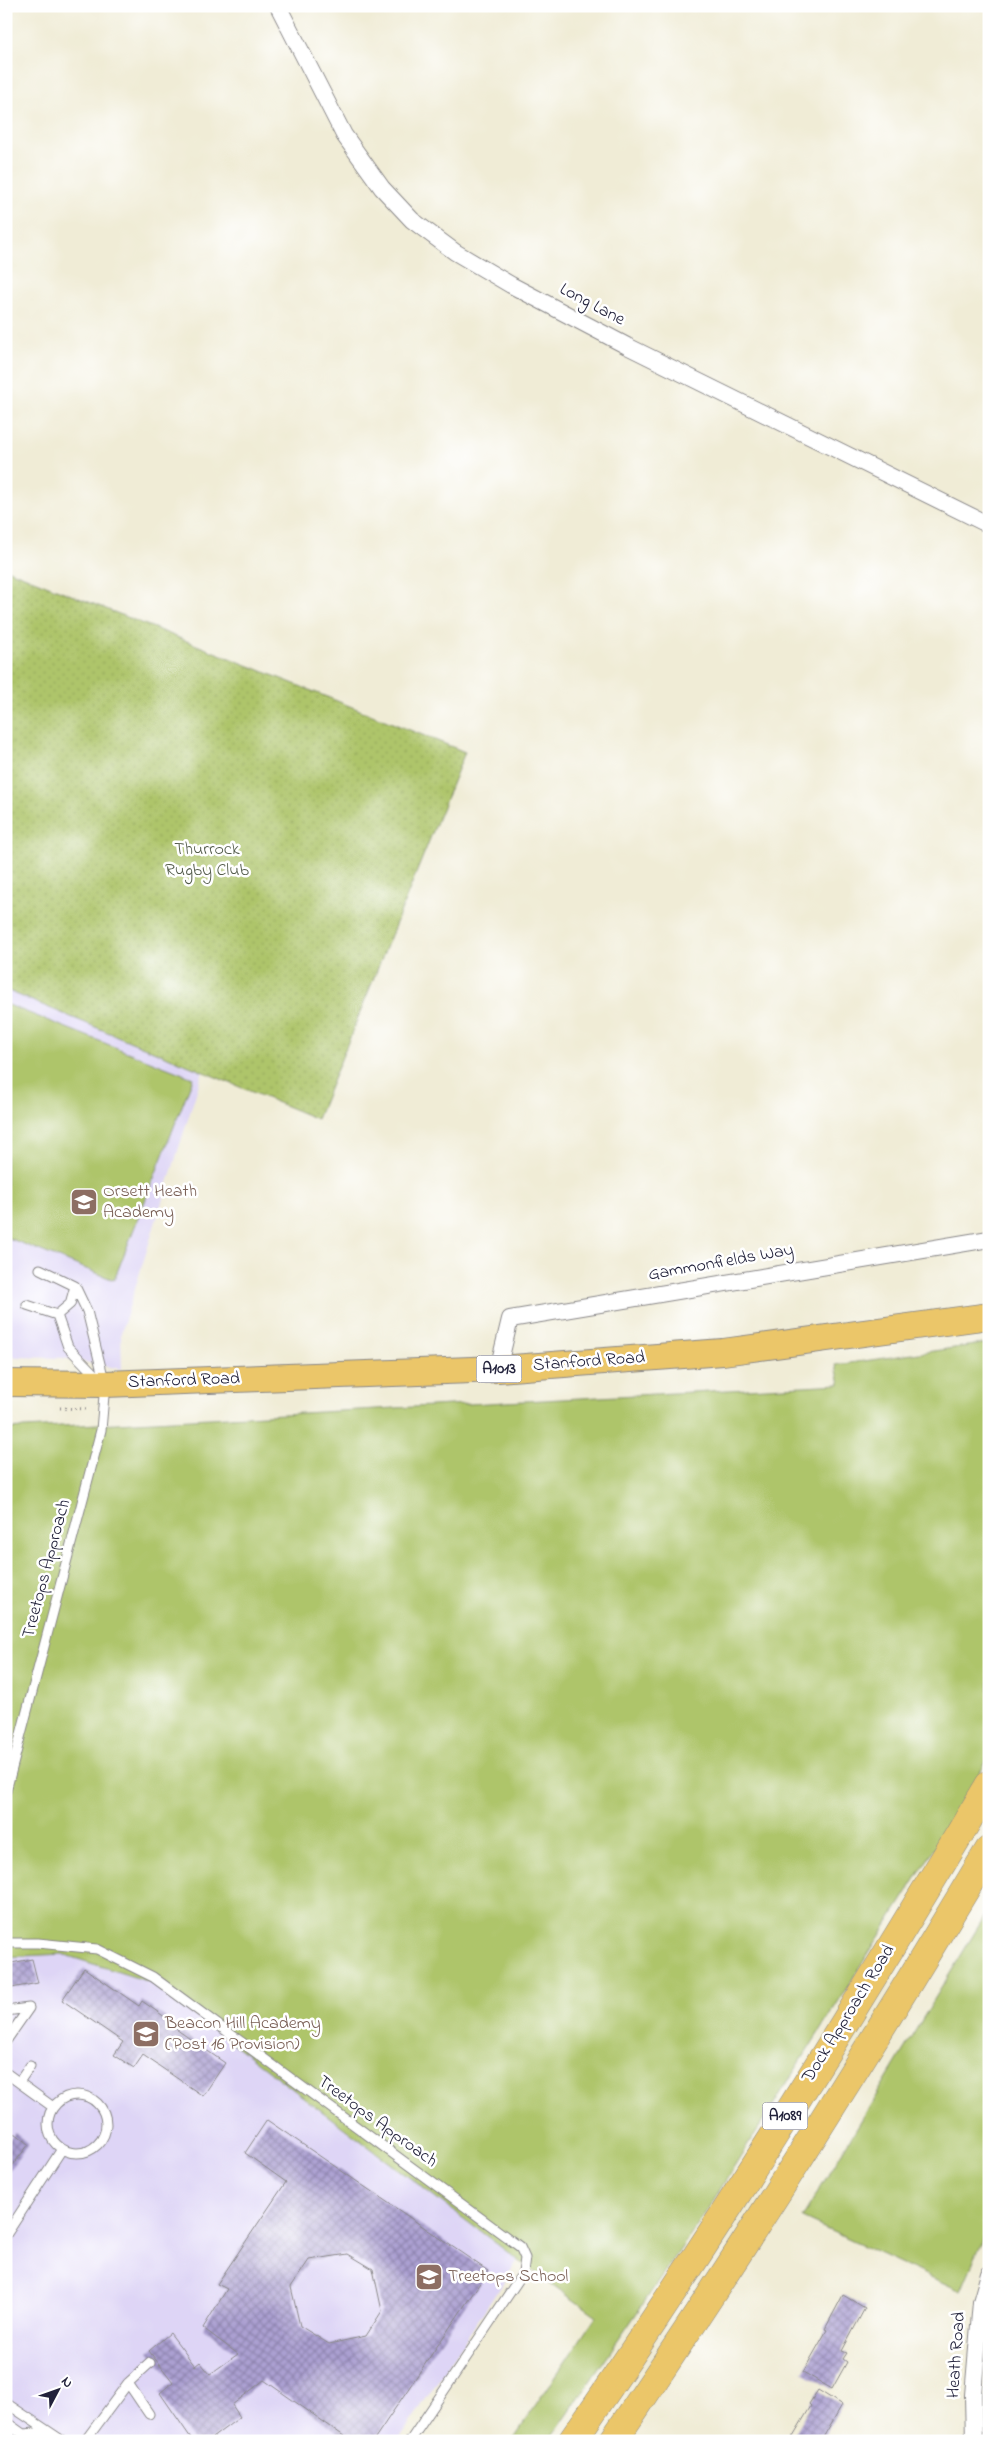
<svg xmlns="http://www.w3.org/2000/svg" width="995" height="2447" font-family="'Indie Flower',sans-serif">
<style>
.built{fill:#ded5f6}
.grass{fill:#aec56a;stroke:#687452}
.park{fill:url(#park-dots);stroke:#687452}
.building{fill:url(#building-cross-hatch);fill-rule:evenodd}
.lines{fill:none;stroke-linecap:round;stroke-linejoin:round}
.lane-casing{stroke:#898788;stroke-width:11}
.street-casing{stroke:#898788;stroke-width:18}
.primary-casing{stroke:#898788;stroke-width:28}
.highway-casing{stroke:#898788;stroke-width:29}
.path{stroke:#898788;stroke-width:3;stroke-dasharray:1 4;stroke-linecap:butt}
.lane{stroke:#fff;stroke-width:9}
.street{stroke:#fff;stroke-width:16}
.primary{stroke:#ebc669;stroke-width:26}
.highway{stroke:#ebc669;stroke-width:28}
.labels{text-anchor:middle;dominant-baseline:central;stroke-width:5;stroke-linejoin:round;paint-order:stroke}
.shield{fill:#fff;stroke:#646476;stroke-width:1}
.shield-label{font-size:16px;font-weight:bold;fill:#22223b}
.street-label{font-size:18px;fill:#22223b;stroke:#fff}
.park-label{font-size:18px;fill:#535b4b;stroke:#fff}
.education-label{font-size:18px;fill:#785e54;stroke:#fff;text-anchor:start}
</style>
<defs>
<pattern id="park-dots" width="8" height="8" patternUnits="userSpaceOnUse" patternTransform="scale(1.25)"><rect width="8" height="8" fill="#aec56a"/><path d="M2 2h.1M6 6h.1" fill="none" stroke="#95a95d" stroke-width="1.8" stroke-linecap="round"/></pattern>
<pattern id="building-cross-hatch" width="8" height="8" patternUnits="userSpaceOnUse" patternTransform="scale(1.25)"><rect width="8" height="8" fill="#aca0d2"/><path d="M0 0l8 8M0 8l8-8" fill="none" stroke="#8c82ac"/></pattern>
</defs>
<rect width="100%" height="100%" fill="#fff"/>
<filter id="ink" filterUnits="userSpaceOnUse"><feTurbulence type="fractalNoise" baseFrequency=".02" numOctaves="2"/><feDisplacementMap in="SourceGraphic" scale="10" xChannelSelector="R" yChannelSelector="G"/><feConvolveMatrix kernelMatrix="1 2 1 2 8 2 1 2 1" color-interpolation-filters="sRGB"/></filter>
<filter id="wash" filterUnits="userSpaceOnUse"><feTurbulence type="fractalNoise" baseFrequency=".0096" numOctaves="4" result="noise"/><feDisplacementMap in="SourceGraphic" scale="20" xChannelSelector="R" yChannelSelector="G"/><feGaussianBlur stdDeviation="1.12" result="paint"/><feColorMatrix in="noise" values="0 0 0 0 0 0 0 0 0 0 0 0 0 0 0 0 0 1.4 0 .05"/><feComposite in="paint" operator="in"/></filter>
<g filter="url(#wash)">
<rect width="100%" height="100%" fill="#f0ecd6"/>
<path class="built" d="M 6,990 L 203,1071 L 121,1333 L 122,1369 L 63,1358 L 6,1357 Z
M 62,1954 L 153,1983 L 518,2260 L 398,2441 L 6,2441 L 6,1957 Z"/>
<path class="grass" d="M 6,1004 L 193,1078 L 114,1280 L 6,1237 Z
M 989,1343 L 989,1757 L 950,1824 L 704,2215 L 549,2441 L 512,2441 L 596,2316 L 518,2260 L 153,1983 L 62,1954 L 6,1957 L 6,1429 L 840,1384 L 836,1365 Z
M 989,1909 L 989,2225 L 961,2291 L 802,2218 Z"/>
<path class="park" d="M 6,569 L 465,752 L 317,1119 L 6,990 Z"/>
<g id="blocks">
<path class="building" d="M 32,1959 L 38,1983 L 6,1989 L 6,1964 Z
M 84,1968 L 139,2006 L 142,2001 L 172,2022 L 170,2025 L 225,2063 L 203,2096 L 143,2055 L 134,2068 L 114,2055 L 123,2042 L 62,2000 Z
M 267,2120 L 488,2271 L 373,2441 L 351,2441 L 264,2380 L 232,2405 L 240,2417 L 208,2441 L 193,2441 L 160,2393 L 173,2382 L 149,2351 L 170,2333 L 195,2366 L 200,2362 L 210,2374 L 238,2354 L 203,2328 L 227,2289 L 217,2284 L 286,2182 L 245,2153 ZM 348,2254 L 373,2269 L 382,2311 L 366,2336 L 329,2344 L 300,2326 L 291,2287 L 309,2260 Z
M 15,2133 L 29,2144 L 6,2174 L 6,2145 Z
M 843,2295 L 865,2308 L 842,2351 L 847,2353 L 843,2359 L 847,2362 L 832,2389 L 803,2372 L 827,2330 L 825,2329 Z
M 818,2390 L 842,2405 L 821,2441 L 790,2441 L 811,2406 L 809,2404 Z"/>
</g>
</g>
<g filter="url(#ink)">
<use href="#blocks" fill-opacity="0" stroke="#898788" stroke-width="1"/>
<g class="lines">
<g class="lane-casing">
<path id="lane" d="M 27,1305 L 57,1315 L 68,1347 L 99,1379
M 57,1315 L 70,1304 L 75,1286
M 6,1791 L 101,1430 L 105,1384 L 87,1311 L 75,1286 L 40,1269
M 6,1943 L 38,1943 L 97,1949 L 153,1977 L 520,2247 L 525,2258 L 523,2273 L 410,2441
M 6,2011 L 29,2008 L 6,2041
M 6,2073 L 53,2107
M 19,2082 L 30,2066
M48 2124a29 29 0 1 1 58 0a29 29 0 1 1-58 0Z
M 6,2235 L 62,2149
M 128,2383 L 150,2363
M 6,2403 L 63,2441
M 6,2422 L 23,2434 L 48,2432
M 85,2441 L 128,2383 L 149,2414"/>
</g>
<g class="street-casing">
<path id="street" d="M 278,6 L 344,135 L 382,188 L 412,220 L 455,252 L 511,285 L 627,346 L 989,525
M 498,1369 L 510,1319 L 989,1239
M 974,2441 L 973,2395 L 981,2302 L 989,2274"/>
</g>
<g class="primary-casing">
<path id="primary" d="M 6,1383 L 105,1384 L 498,1369 L 723,1352 L 989,1316"/>
</g>
<g class="highway-casing">
<path id="highway" d="M 572,2441 C 720,2228 856,2007 989,1785
M 613,2441 C 745,2248 869,2050 989,1850"/>
</g>
<path class="path" d="M 60,1408 L 89,1409"/>
<use href="#lane" class="lane"/>
<use href="#street" class="street"/>
<use href="#primary" class="primary"/>
<use href="#highway" class="highway"/>
</g>
</g>
<defs>
<g id="school-square" transform="scale(1.4375)"><rect x="-9" y="-9" width="18" height="18" rx="4" fill="#8d6e63" stroke="#fff"/><path d="M0-5L7-2L0 1L-7-2ZM-4 1L0 2.5L4 1V4Q0 6-4 4Z" fill="#fff"/></g>
</defs>
<g fill-rule="evenodd">
<use href="#school-square" x="84" y="1202"/>
<use href="#school-square" x="146" y="2034"/>
<use href="#school-square" x="429" y="2277"/>
</g>
<g class="labels">
<g class="shield">
<rect x="476.5" y="1355.5" width="45" height="27" rx="4"/>
<rect x="762.5" y="2102.5" width="45" height="27" rx="4"/>
</g>
<g class="shield-label">
<text x="499" y="1369">A1013</text>
<text x="785" y="2116">A1089</text>
</g>
<g class="street-label">
<text transform="translate(592 305) rotate(28)">Long Lane</text>
<text transform="translate(721 1263) rotate(-10)">Gammonfields Way</text>
<text transform="translate(589 1362) rotate(-4)">Stanford Road</text>
<text transform="translate(184 1381) rotate(-2)">Stanford Road</text>
<text transform="translate(47 1569) rotate(-75)">Treetops Approach</text>
<text transform="translate(849 2014) rotate(-58)">Dock Approach Road</text>
<text transform="translate(377 2122) rotate(36)">Treetops Approach</text>
<text transform="translate(957 2355) rotate(-86)">Heath Road</text>
</g>
<g class="park-label">
<text x="207" y="850">Thurrock<tspan x="207" dy="21">Rugby Club</tspan></text>
</g>
<g class="education-label">
<text x="103" y="1192">Orsett Heath<tspan x="103" dy="21">Academy</tspan></text>
<text x="165" y="2024">Beacon Hill Academy<tspan x="165" dy="21">(Post 16 Provision)</tspan></text>
<text x="448" y="2277">Treetops School</text>
</g>
</g>
<rect width="995" height="2447" fill="none" stroke="#fff" stroke-width="25"/>
<g transform="translate(58 2390) rotate(49)" stroke="#ffffff" stroke-width="4" paint-order="stroke">
<path d="M0-4L9 19L0 12L-9 19Z" fill="#22223b"/>
<text y="-8" font-size="14" font-weight="bold" text-anchor="middle" fill="#22223b">N</text>
</g>
</svg>
